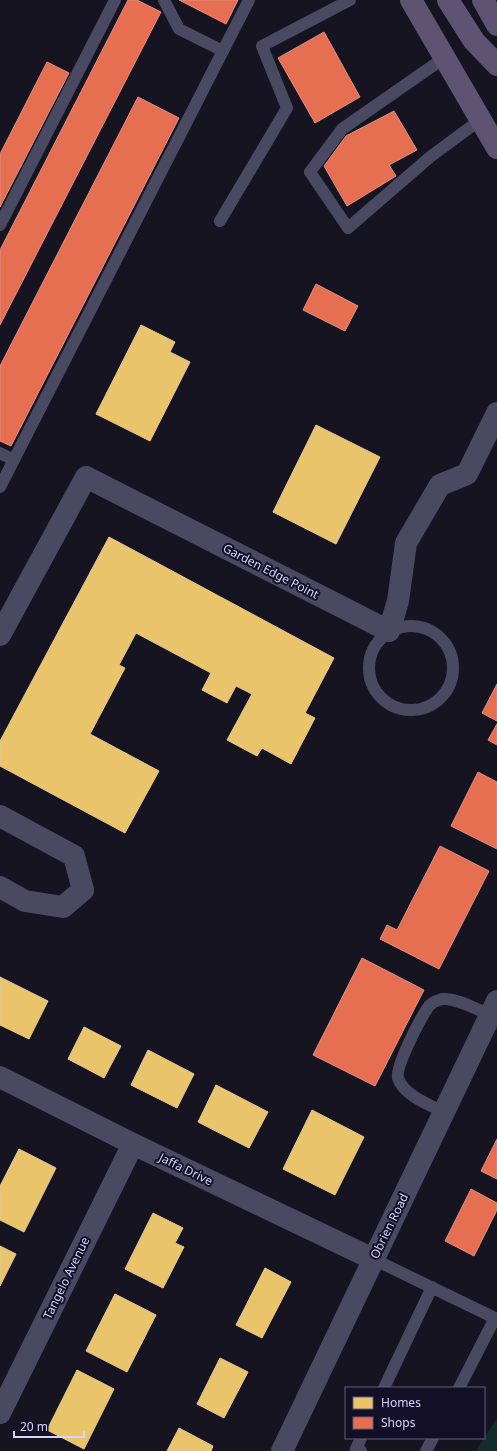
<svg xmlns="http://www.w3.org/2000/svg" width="497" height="1451" font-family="'Noto Sans',sans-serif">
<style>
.green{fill:#132c2d}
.homes{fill:#e9c46a;stroke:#e4c997}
.shops{fill:#e76f51;stroke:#e38d85}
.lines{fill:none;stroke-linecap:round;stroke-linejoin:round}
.service{stroke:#4a4962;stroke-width:12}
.minor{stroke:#4a4962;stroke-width:22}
.tertiary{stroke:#4a4962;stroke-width:22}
.primary{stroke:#5e5373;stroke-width:22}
.labels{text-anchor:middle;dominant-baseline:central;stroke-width:4;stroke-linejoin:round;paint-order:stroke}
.street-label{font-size:12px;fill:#d9d4ff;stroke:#130f26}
</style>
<rect width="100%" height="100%" fill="#161421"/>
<path class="green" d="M 497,1418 L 497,1451 L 476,1451 Z"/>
<path class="homes" d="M 141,325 L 175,342 L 170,352 L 190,362 L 150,441 L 96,414 Z
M 316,425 L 380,457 L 336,544 L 273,512 Z
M 109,537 L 334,658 L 305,713 L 315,718 L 291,764 L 262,748 L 257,756 L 227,740 L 252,694 L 236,686 L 227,703 L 202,690 L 211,673 L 136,633 L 119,665 L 125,668 L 90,734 L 159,771 L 125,833 L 0,766 L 0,741 Z
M 0,977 L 48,1001 L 29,1039 L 0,1025 Z
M 84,1027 L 121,1046 L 104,1078 L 68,1059 Z
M 148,1050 L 194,1074 L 177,1108 L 131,1085 Z
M 216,1085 L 268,1112 L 249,1148 L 198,1122 Z
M 312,1110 L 364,1137 L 335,1195 L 283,1169 Z
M 19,1149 L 56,1168 L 24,1232 L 0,1220 L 0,1186 Z
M 153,1213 L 183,1228 L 175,1243 L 184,1247 L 163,1288 L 125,1269 Z
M 0,1246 L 16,1254 L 0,1286 Z
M 265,1268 L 291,1282 L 262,1338 L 236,1325 Z
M 115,1294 L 156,1315 L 127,1372 L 86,1351 Z
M 220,1358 L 248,1372 L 224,1418 L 197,1404 Z
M 77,1370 L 114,1389 L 84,1449 L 47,1430 Z
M 179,1428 L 213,1446 L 211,1451 L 167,1451 Z"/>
<path class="shops" d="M 128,0 L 137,0 L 161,12 L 0,325 L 0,250 Z
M 179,0 L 238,0 L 226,24 Z
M 324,32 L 360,97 L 315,123 L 278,58 Z
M 47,62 L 69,73 L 0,207 L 0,154 Z
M 138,97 L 179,118 L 11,446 L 0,441 L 0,366 Z
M 394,111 L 417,150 L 389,165 L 396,176 L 347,206 L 324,166 L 346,136 Z
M 316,284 L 358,306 L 345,331 L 303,310 Z
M 497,684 L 497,721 L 482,713 Z
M 497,724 L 497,745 L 488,740 Z
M 478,772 L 497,782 L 497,849 L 451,826 Z
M 440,846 L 489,871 L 439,969 L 380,939 L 387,925 L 397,930 Z
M 362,958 L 424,990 L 375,1086 L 313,1055 Z
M 497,1139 L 497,1179 L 481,1171 Z
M 471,1189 L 497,1203 L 497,1210 L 474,1256 L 445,1241 Z"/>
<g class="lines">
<path class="service" d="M 164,0 L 179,29 L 223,51
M 444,58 L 342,129 L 310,172 L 348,228 L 430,157 L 480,120
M 220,221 L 287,108 L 262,46 L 350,0
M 0,225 L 115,0
M 0,453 L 14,460
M 0,487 L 249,0
M369 668a42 42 0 1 1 84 0a42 42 0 1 1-84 0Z
M 444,1112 C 430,1105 403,1095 398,1078 C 395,1067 421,1017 429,1006 C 431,1004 435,1001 439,1000 C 451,995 478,1010 490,1015
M 373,1259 L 497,1319
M 384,1388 L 432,1287
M 459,1388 L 495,1318
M 361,1451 L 356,1449 L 361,1438
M 426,1451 L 433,1438"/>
<path class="minor" d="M 0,635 L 86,477 L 389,631 L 398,601 L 406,543 L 440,485 L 467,474 L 497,413
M 0,816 L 74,856 L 83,890 L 63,907 L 25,901 L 0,887
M 0,1077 L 133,1144 L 373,1259
M 0,1413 L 133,1144"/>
<path class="tertiary" d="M 282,1451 L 497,1001"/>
<path class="primary" d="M 411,0 L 497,148
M 448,0 L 474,41 L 497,65
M 483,0 L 497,25"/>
</g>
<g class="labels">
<g class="street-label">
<text transform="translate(271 571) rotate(27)">Garden Edge Point</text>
<text transform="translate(186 1169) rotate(26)">Jaffa Drive</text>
<text transform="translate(389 1226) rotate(-64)">Obrien Road</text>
<text transform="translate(66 1278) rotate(-64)">Tangelo Avenue</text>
</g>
</g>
<rect x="345" y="1387" width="140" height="52" fill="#130f26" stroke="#625e7d"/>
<rect x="353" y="1397" width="20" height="12" fill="#e9c46a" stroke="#625e7d"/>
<text x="381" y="1407" font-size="12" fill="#d9d4ff">Homes</text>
<rect x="353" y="1417" width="20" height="12" fill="#e76f51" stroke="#625e7d"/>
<text x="381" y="1427" font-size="12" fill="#d9d4ff">Shops</text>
<path d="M14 1431v6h70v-6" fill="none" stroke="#d9d4ff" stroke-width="2"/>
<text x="20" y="1431" font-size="12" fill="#d9d4ff" stroke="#130f26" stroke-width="3" paint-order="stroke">20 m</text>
</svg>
